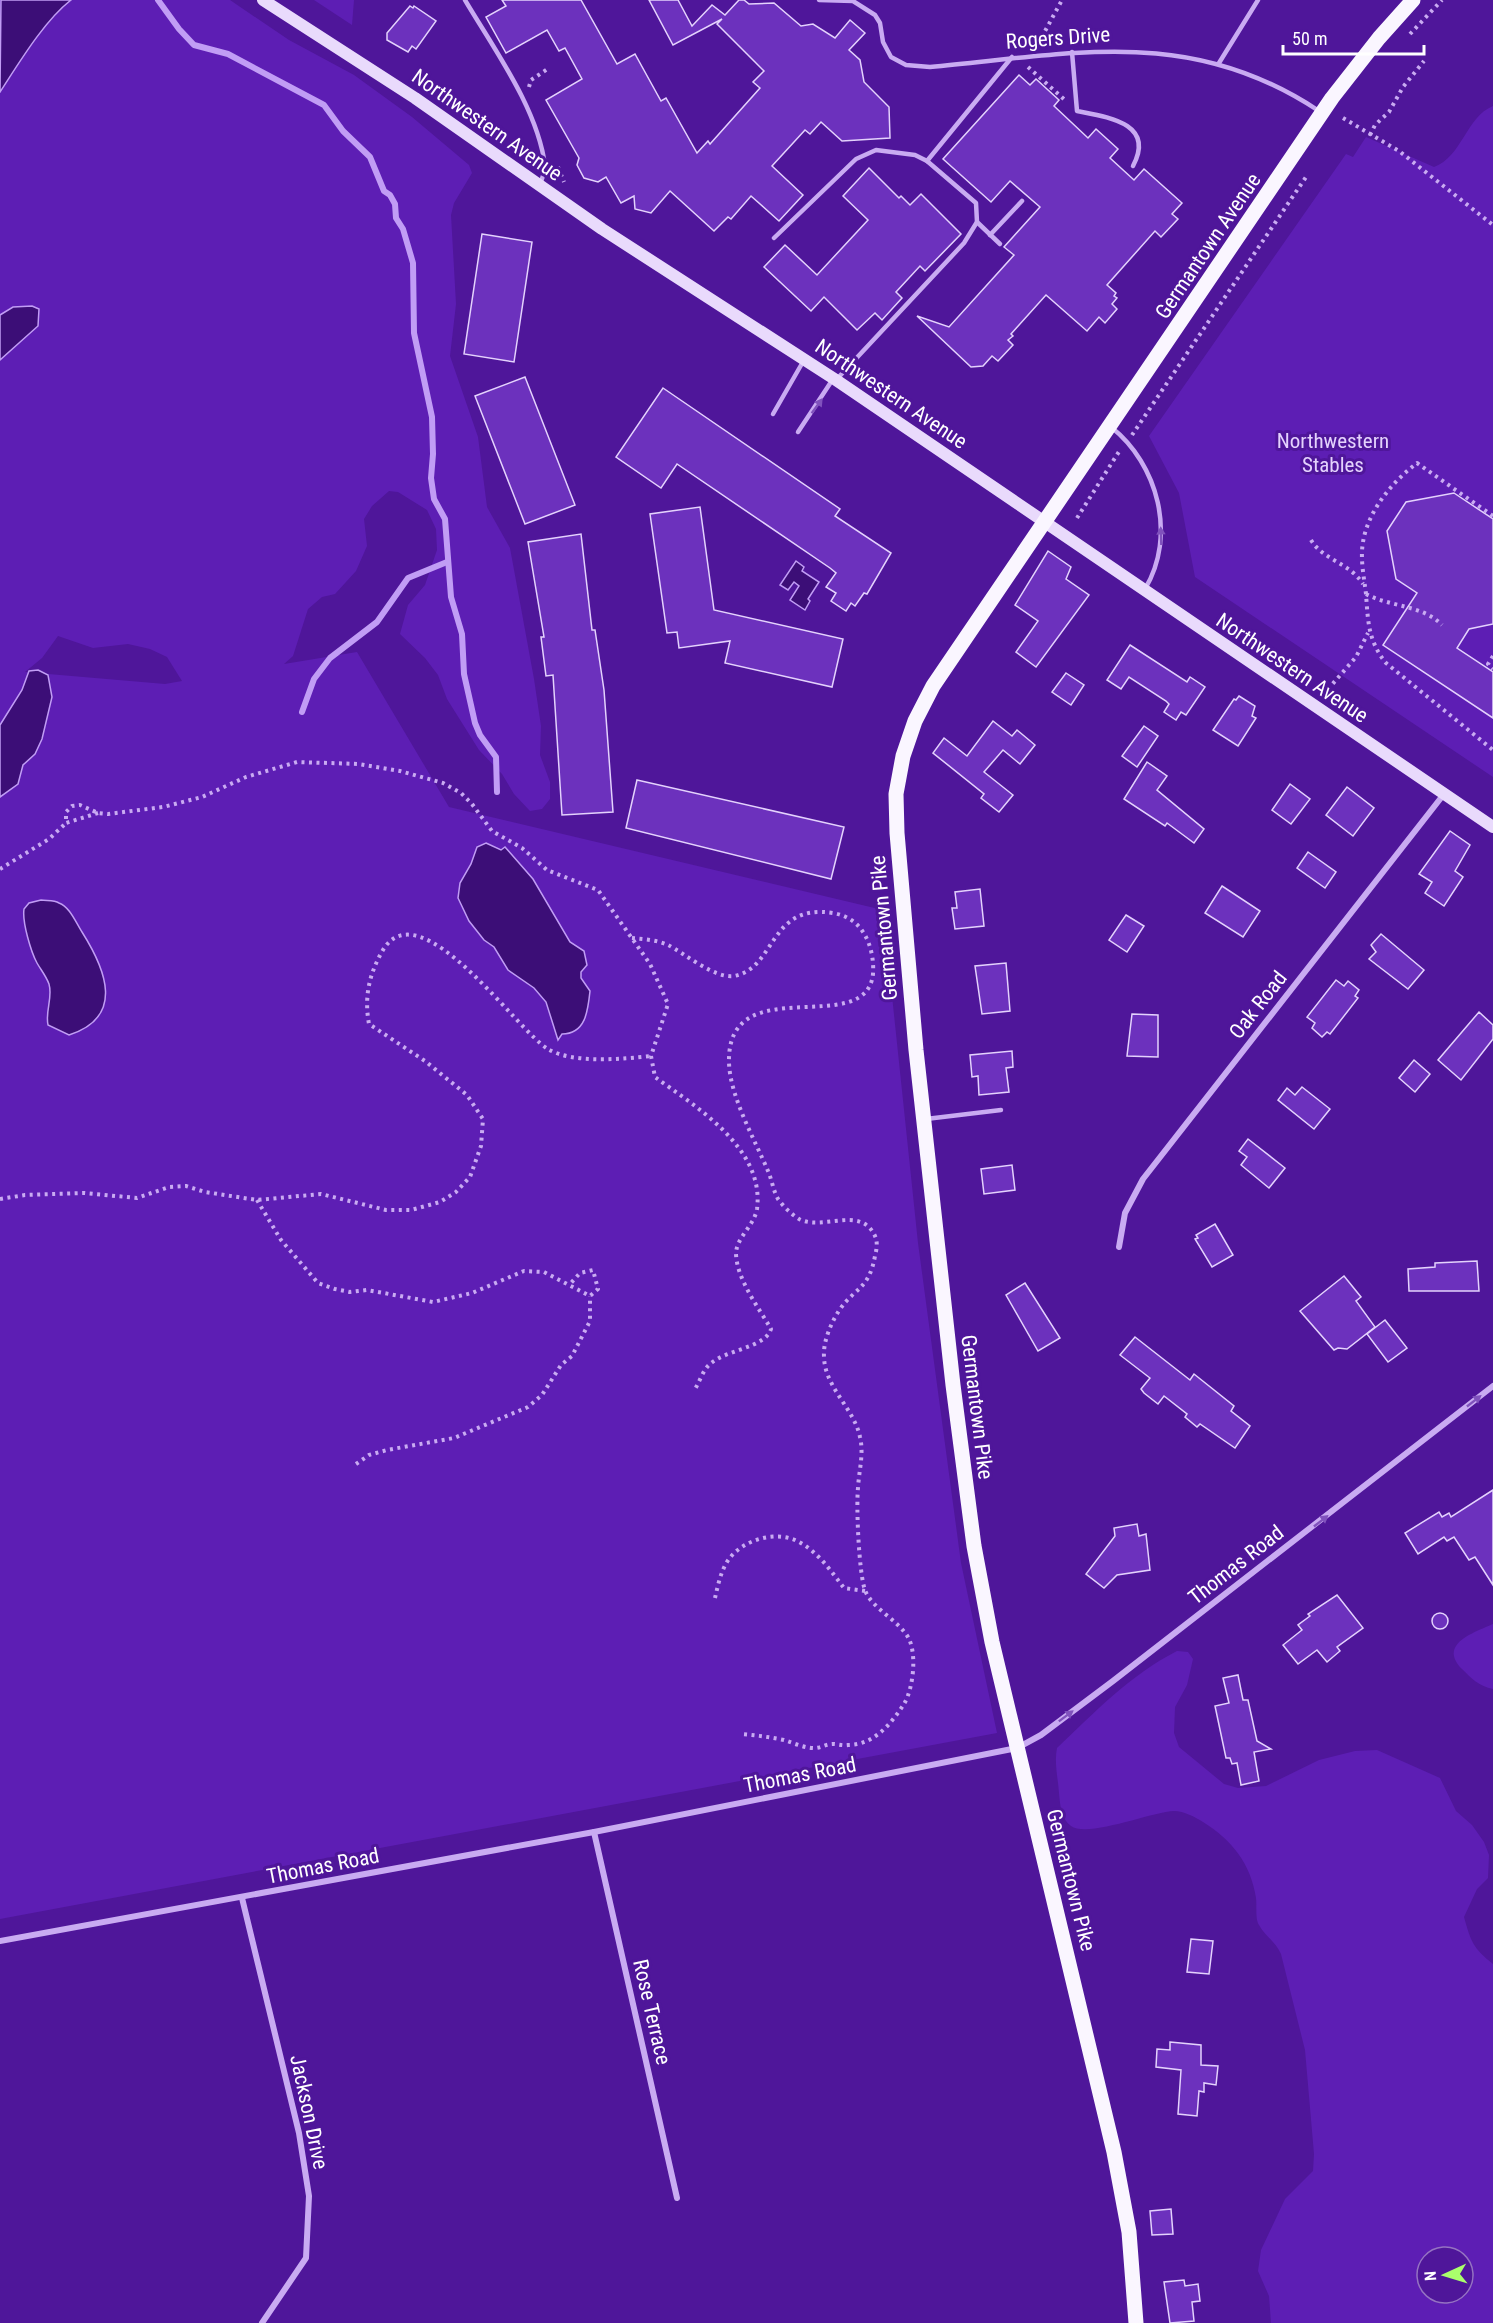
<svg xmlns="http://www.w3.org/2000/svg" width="1493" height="2323" font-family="'Roboto Condensed',sans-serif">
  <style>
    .green { fill: #5d1eb4; fill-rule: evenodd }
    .water { fill: #3c0e77; stroke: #c19df5; stroke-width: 1.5 }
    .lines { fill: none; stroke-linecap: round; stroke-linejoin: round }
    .stream { stroke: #c19df5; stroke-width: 6 }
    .building { fill: #6c31bd; stroke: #e4d2fd; stroke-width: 1.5 }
    .path { stroke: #c9abf2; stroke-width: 4; stroke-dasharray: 3 4.5; stroke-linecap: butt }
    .lane { stroke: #c9abf2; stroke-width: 4.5 }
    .street { stroke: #c9abf2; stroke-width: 6 }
    .secondary { stroke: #e9dafc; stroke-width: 12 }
    .primary { stroke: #faf6ff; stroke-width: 15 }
    .oneway { fill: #8052bd }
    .labels { text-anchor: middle; stroke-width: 6; stroke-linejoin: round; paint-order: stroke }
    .street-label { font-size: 21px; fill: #fff; stroke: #4f169a }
    .park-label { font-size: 21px; fill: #e4d2fd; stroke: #4f169a }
  </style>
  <rect width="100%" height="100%" fill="#4f169a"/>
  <g class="green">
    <path d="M 0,0 L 230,0 L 289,40 L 354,75 L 412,117 L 469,165 L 472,173 L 454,203 L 451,215 L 456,304 L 450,356 L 478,437 L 487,507 L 510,548 L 534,679 L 541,726 L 540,755 L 550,782 L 550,799 L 542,809 L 530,811 L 514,794 L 502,774 L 479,750 L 447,699 L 438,675 L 425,658 L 400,634 L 408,605 L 425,585 L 437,550 L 436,529 L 427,510 L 398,492 L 389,491 L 372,506 L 364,519 L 367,546 L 356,571 L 335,594 L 322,597 L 308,609 L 293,656 L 284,664 L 357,652 L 449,807 L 883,910 L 918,1243 L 961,1563 L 997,1733 L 0,1919 ZM 58,636 L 93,648 L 128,644 L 150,649 L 167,657 L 182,681 L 165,684 L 25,672 L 42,658 Z"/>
    <polygon points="314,0 354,0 352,25"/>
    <path d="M 1493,106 L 1493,777 L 1195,577 L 1179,493 L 1149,436 L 1346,154 L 1353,157 L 1366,137 L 1434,167 C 1462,157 1466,117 1493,106 Z"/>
    <path d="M 1493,1624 L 1493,1689 C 1479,1686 1472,1679 1462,1669 C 1438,1644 1473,1633 1493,1624 Z"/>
    <path d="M 1177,1651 L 1188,1652 L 1193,1659 L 1187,1685 L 1175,1707 L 1174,1733 L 1179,1747 L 1224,1784 L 1238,1788 L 1266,1786 L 1319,1760 L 1355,1751 L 1377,1750 L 1440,1778 L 1456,1811 L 1472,1825 L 1484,1842 L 1489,1855 L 1488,1878 L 1477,1889 L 1464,1917 C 1471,1942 1473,1948 1493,1964 L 1493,2323 L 1271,2323 L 1269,2296 L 1258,2271 L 1261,2250 L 1285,2199 L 1313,2171 L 1314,2154 L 1305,2050 L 1281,1954 C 1276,1942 1265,1936 1259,1925 C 1255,1919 1257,1906 1256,1898 C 1251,1864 1232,1840 1203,1822 C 1195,1817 1184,1811 1174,1811 C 1151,1812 1088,1838 1071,1826 C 1061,1819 1060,1804 1059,1793 C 1058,1778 1054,1763 1057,1748 C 1095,1712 1130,1675 1177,1651 ZM 1427,2257 L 1463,2257 L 1463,2293 L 1427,2293 Z"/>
  </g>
  <g class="water">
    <path d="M 1,0 L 71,0 C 44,21 19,63 0,92 Z"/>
    <polygon points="32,306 39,309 38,326 0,360 0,315 13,307"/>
    <polygon points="796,561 804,567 802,571 819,582 808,599 810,601 805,610 790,600 799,586 794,582 788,590 780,585"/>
    <polygon points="38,670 48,675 52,697 42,739 35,754 23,765 18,784 0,797 0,725 22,690 29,671"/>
    <path d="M 486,843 L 501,850 L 505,847 L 533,879 L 570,942 L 584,951 L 587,965 L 581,972 L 581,978 L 590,991 C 588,1010 586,1034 562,1034 L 558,1040 L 546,1002 L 534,988 L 508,970 L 494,947 L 484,940 L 469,921 L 458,898 L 460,883 L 471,864 L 477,847 Z"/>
    <path d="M 41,900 C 47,901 54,900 59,903 C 70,907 76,923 82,932 C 106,970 125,1017 69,1035 L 48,1025 C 45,1011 53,998 49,984 C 46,976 41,970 37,963 C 31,952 22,922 24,909 L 29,903 Z"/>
  </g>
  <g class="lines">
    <g class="stream">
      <polyline points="158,0 179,29 194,45 228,54 324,105 343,131 370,157 384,191 390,195 395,204 396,218 403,229 413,263 414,333 432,417 433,454 431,478 434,499 445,519 451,597 462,634 464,674 475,723 480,735 496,757 497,792"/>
      <polyline points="302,712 314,679 330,658 377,622 408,578 447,562"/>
    </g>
  </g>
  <g class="building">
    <polygon points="502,0 581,0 617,64 635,54 661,101 666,98 697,153 708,141 710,144 760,88 753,82 764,71 717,24 722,19 673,45 649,0 678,0 692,26 712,5 725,15 739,0 744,0 749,4 774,3 801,26 813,24 835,38 850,20 865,33 849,50 860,60 864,82 889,107 890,138 842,141 821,122 810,134 805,130 772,166 803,195 779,221 751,196 731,219 728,217 714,231 670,191 651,213 635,209 634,196 621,203 606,177 598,182 584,178 577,165 579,158 546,100 582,79 565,48 559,51 547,30 506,53 486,17 506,6"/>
    <polygon points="410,6 413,8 414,6 436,21 416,49 412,46 408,52 387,40 387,33"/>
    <polygon points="1019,75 1030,85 1036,79 1059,100 1054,106 1088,138 1096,129 1118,149 1110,158 1134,180 1144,169 1182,203 1172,214 1178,219 1161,237 1155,231 1107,285 1116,293 1114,296 1117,298 1112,304 1117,309 1105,323 1099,317 1087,331 1046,295 1011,334 1013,336 1008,340 1013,345 998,361 992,356 983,366 971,367 917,316 949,327 1014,255 1004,247 1040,207 1010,181 991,202 943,159"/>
    <polygon points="869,168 899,198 901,196 910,205 921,194 961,234 925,271 920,266 896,292 902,298 882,320 875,313 857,330 824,297 811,311 764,267 785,245 817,275 868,220 843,196"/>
    <polygon points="482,234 532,242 514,362 464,354"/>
    <polygon points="525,377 575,505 525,524 475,396"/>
    <polygon points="663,388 840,509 835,516 891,553 867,594 864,593 855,606 851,603 846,611 831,601 836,593 826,587 836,573 830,568 677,464 661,488 616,457"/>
    <polygon points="1454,493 1493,519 1493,624 1469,629 1457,648 1493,672 1493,718 1383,645 1417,593 1396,579 1387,531 1406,502"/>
    <polygon points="700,507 714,610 843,639 832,687 725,663 730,641 679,648 677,632 667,633 650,514"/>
    <polygon points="581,534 592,630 595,630 604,690 613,812 562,815 553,675 546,676 541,637 544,637 528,542"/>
    <polygon points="1048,551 1071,567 1066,579 1089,595 1036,667 1016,652 1038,621 1015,605"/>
    <polygon points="1130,645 1187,682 1190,677 1205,687 1186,715 1181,712 1176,720 1164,712 1169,704 1166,701 1129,677 1121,689 1107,680"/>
    <polygon points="1066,673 1084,685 1071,705 1052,692"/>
    <polygon points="1239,696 1255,706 1252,716 1256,718 1238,746 1213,730 1234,699 1236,700"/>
    <polygon points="993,721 1012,736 1017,730 1035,745 1020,764 1003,750 984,772 1013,795 999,812 981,798 984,794 933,753 944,738 967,756"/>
    <polygon points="1144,726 1158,736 1137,767 1122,756"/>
    <polygon points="1147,762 1167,776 1157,790 1204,829 1194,843 1167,823 1165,826 1124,799"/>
    <polygon points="637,780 844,827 831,879 626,828"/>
    <polygon points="1290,784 1310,799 1291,824 1272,810"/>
    <polygon points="1347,787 1374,808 1353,836 1326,815"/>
    <polygon points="1450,831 1470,845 1455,871 1463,877 1444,906 1425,893 1432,882 1419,874"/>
    <polygon points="1308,852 1336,872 1325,888 1297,868"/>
    <polygon points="1222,886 1260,911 1243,937 1205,913"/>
    <polygon points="980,889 984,926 955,929 952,908 957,908 955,892"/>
    <polygon points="1126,915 1144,926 1127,952 1109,940"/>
    <polygon points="1381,934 1424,970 1408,989 1369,959 1376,952 1371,945"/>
    <polygon points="1006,963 1010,1011 982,1014 975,966"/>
    <polygon points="1336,980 1344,986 1348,981 1359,990 1355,996 1358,998 1330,1034 1327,1032 1322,1037 1312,1028 1315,1023 1307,1017"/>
    <polygon points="1479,1012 1493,1025 1493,1039 1461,1080 1438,1060"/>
    <polygon points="1132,1014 1158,1015 1158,1057 1127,1056"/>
    <polygon points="1012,1051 1013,1067 1006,1068 1009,1092 979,1095 978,1076 972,1077 970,1055"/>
    <polygon points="1414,1060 1430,1074 1415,1092 1399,1078"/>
    <polygon points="1302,1087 1330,1109 1314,1129 1278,1100 1287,1088 1295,1095"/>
    <polygon points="1248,1139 1285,1168 1269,1188 1241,1165 1247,1157 1239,1151"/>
    <polygon points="1012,1165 1015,1190 984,1194 981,1169"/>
    <polygon points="1215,1224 1233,1255 1212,1267 1195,1239 1198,1238 1196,1235"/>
    <polygon points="1477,1261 1479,1291 1409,1291 1408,1269 1435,1267 1435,1263"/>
    <polygon points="1344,1276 1361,1297 1356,1301 1375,1327 1347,1349 1338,1348 1334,1350 1300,1311"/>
    <polygon points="1025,1283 1060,1338 1038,1351 1006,1295"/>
    <polygon points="1385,1320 1407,1348 1388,1362 1367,1334"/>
    <polygon points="1135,1337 1190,1380 1194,1374 1234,1406 1231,1411 1250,1426 1235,1448 1200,1424 1197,1427 1185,1417 1187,1414 1164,1396 1158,1404 1144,1393 1141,1389 1150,1378 1120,1355"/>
    <polygon points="1493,1490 1493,1585 1475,1557 1469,1560 1454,1537 1447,1541 1444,1537 1418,1554 1405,1533 1439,1512 1442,1517 1449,1513 1451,1517"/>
    <polygon points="1137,1524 1139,1536 1146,1534 1150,1570 1117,1575 1104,1588 1086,1574 1115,1536 1114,1528"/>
    <polygon points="1337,1595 1363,1628 1337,1647 1340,1651 1327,1662 1317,1650 1298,1664 1283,1645 1302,1630 1298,1625 1310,1616 1308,1614"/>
    <circle cx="1440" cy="1621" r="8"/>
    <polygon points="1238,1675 1243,1700 1248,1700 1257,1741 1271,1749 1254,1752 1259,1781 1241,1785 1237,1763 1232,1764 1230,1758 1226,1758 1215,1706 1229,1703 1223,1678"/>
    <polygon points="1191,1939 1213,1941 1209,1974 1187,1972"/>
    <polygon points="1170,2042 1201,2045 1201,2065 1218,2066 1216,2085 1204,2083 1204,2092 1199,2091 1197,2116 1178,2114 1181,2070 1156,2067 1157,2049 1170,2050"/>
    <polygon points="1171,2209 1173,2234 1152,2235 1150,2211"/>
    <polygon points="1184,2280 1185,2286 1198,2284 1200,2301 1192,2302 1194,2321 1170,2323 1164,2282"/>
  </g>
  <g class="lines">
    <g class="path">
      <polyline points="1410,34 1442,0"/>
      <polyline points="1038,44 1062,0"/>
      <polyline points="1028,67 1065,100"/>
      <polyline points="529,87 531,80 549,68"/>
      <polyline points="1343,118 1399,151 1493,225"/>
      <polyline points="1370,135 1375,125 1389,112 1403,87 1424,61"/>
      <polyline points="558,167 564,182"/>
      <polyline points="1132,435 1308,174"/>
      <path d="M 1493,516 L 1417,463 C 1392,482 1368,511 1363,542 C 1360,559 1364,577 1366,594 C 1368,621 1368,641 1386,663 L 1493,750"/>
      <polyline points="1077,518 1120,450"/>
      <path d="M 1311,540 C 1323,560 1350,563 1363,584"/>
      <path d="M 1366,594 C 1390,607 1423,605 1442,625"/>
      <polyline points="1493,656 1488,664 1493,669"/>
      <polyline points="1323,695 1356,657 1368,633"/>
      <path d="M 98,813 L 66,823 L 66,812 L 72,806 L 80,805 L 98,813 L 108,814 L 163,807 L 202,797 L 246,777 L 297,762 L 359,764 L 400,771 L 443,783 L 461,793 L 472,804 L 492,831 L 522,848 L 547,870 L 598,890 L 650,964 L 668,1004 L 651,1056 L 655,1077 C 696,1107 765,1148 757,1209 C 754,1226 736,1238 736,1254 C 737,1280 759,1308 771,1329 C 765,1348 727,1349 710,1364 C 703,1370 700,1381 695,1389"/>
      <polyline points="0,869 49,839 66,823"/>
      <path d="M 632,938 C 644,939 657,940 668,945 C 684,953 715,979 734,976 C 777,968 768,903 833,913 C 845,915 856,921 863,932 C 871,944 874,960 873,974 C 866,1040 728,968 729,1061 C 729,1095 755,1140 768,1171 C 772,1180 773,1190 778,1199 C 783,1206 791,1214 799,1219 C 822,1231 859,1206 874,1234 C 878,1241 877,1248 875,1256 C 869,1289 856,1287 840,1309 C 831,1323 823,1341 824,1357 C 825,1388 854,1408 860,1437 C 864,1454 859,1470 858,1488 C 856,1507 859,1574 865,1590 C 871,1608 900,1621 909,1639 C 917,1656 913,1689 904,1704 C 891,1724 874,1745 848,1745 C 843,1746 838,1744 833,1744 C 825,1744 820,1749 812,1748 C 802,1747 793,1743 784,1740 C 769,1737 755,1735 740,1734"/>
      <path d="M 0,1199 L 25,1195 L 84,1193 L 137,1198 L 169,1187 L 186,1186 L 205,1192 L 257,1200 L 321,1194 L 386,1210 L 411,1210 L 440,1202 L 456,1192 L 470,1177 L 481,1146 L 483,1119 L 467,1095 L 425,1061 L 369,1024 C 364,997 369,974 383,950 C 420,888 518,1032 548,1049 C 573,1064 622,1059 651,1056"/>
      <polyline points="257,1200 281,1240 318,1283 335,1289 350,1292 367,1290 433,1302 472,1293 524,1271 544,1272 590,1296 598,1289 593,1270 580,1273 570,1284"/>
      <polyline points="356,1464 369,1455 387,1450 454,1438 528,1407 542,1395 561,1365 572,1356 590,1321 590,1296"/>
      <path d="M 715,1598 C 718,1585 721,1570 729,1559 C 743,1540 774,1531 795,1540 C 816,1549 831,1571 844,1588 L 865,1591"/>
    </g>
    <g class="lane">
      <path d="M 465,0 C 494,49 538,109 545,166 C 545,172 542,179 540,184"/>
      <path d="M 819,0 L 853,1 L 875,15 L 880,23 L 883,42 L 891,57 L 906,65 L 930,67 C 1073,54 1190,25 1319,111"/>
      <path d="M 1072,52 L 1077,111 C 1107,117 1156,123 1133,166"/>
      <polyline points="1219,63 1258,0"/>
      <polyline points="927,161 1012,57"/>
      <polyline points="977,222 1000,244"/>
      <polyline points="990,235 1022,201"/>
      <polyline points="774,238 856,159 876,150 915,155 927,161 976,203 977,222 964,243 836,380"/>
      <polyline points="773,414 804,360"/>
      <path d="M 1111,427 C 1158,464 1177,536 1145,589"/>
      <polyline points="798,432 833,379"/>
      <polyline points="926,1119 1001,1110"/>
    </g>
    <g class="street">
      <polyline points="1119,1247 1125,1213 1143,1179 1444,794"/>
      <polyline points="594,1832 677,2198"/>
      <polyline points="242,1898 299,2133 309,2196 306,2258 262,2323"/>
      <polyline points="0,1941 594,1832 1017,1748 1041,1735 1113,1681 1493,1386"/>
    </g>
    <polyline class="secondary" points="263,0 415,98 602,229 836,380 1493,827"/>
    <polyline class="primary" points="1136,2323 1129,2232 1114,2152 992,1642 974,1546 953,1385 916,1050 897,833 896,794 903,756 915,721 933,686 1332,98 1379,38 1413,0"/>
  </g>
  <defs><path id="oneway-solid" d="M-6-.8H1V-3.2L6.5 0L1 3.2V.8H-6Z" transform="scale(1.5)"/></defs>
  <g class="oneway">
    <use href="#oneway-solid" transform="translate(817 406) rotate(-54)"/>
    <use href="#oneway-solid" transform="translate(1161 536) rotate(-92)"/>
    <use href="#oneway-solid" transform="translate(1474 1401) rotate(-38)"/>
    <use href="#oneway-solid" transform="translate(1321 1521) rotate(-38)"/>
    <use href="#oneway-solid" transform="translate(1066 1716) rotate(-37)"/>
  </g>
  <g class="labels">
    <g class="street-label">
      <text transform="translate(1058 38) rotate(-4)" y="7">Rogers Drive</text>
      <text transform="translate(487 125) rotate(35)" y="7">Northwestern Avenue</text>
      <text transform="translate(1208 246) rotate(-56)" y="7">Germantown Avenue</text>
      <text transform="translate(891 394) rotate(34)" y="7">Northwestern Avenue</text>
      <text transform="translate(1292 668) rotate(34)" y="7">Northwestern Avenue</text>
      <text transform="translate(884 928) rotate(-95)" y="7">Germantown Pike</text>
      <text transform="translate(1258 1005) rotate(-52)" y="7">Oak Road</text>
      <text transform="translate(977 1407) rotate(83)" y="7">Germantown Pike</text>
      <text transform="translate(1236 1565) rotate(-38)" y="7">Thomas Road</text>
      <text transform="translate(800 1775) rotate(-11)" y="7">Thomas Road</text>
      <text transform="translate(323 1866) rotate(-11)" y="7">Thomas Road</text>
      <text transform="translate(1071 1880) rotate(76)" y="7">Germantown Pike</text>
      <text transform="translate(652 2012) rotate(77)" y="7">Rose Terrace</text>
      <text transform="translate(309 2112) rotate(78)" y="7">Jackson Drive</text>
    </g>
    <g class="park-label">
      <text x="1333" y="448">Northwestern<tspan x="1333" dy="24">Stables</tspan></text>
    </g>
  </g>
  <g transform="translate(1445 2275) rotate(266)"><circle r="28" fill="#4f169a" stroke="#9573c2" stroke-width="1.5"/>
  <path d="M0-4.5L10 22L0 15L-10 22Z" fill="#aaff6c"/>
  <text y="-9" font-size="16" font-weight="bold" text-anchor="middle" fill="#ffffff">N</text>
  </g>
  <path d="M1283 45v9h141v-9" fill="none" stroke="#ffffff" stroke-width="3"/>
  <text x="1292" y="45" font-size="18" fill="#ffffff" stroke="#4f169a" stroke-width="4.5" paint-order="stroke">50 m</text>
</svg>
